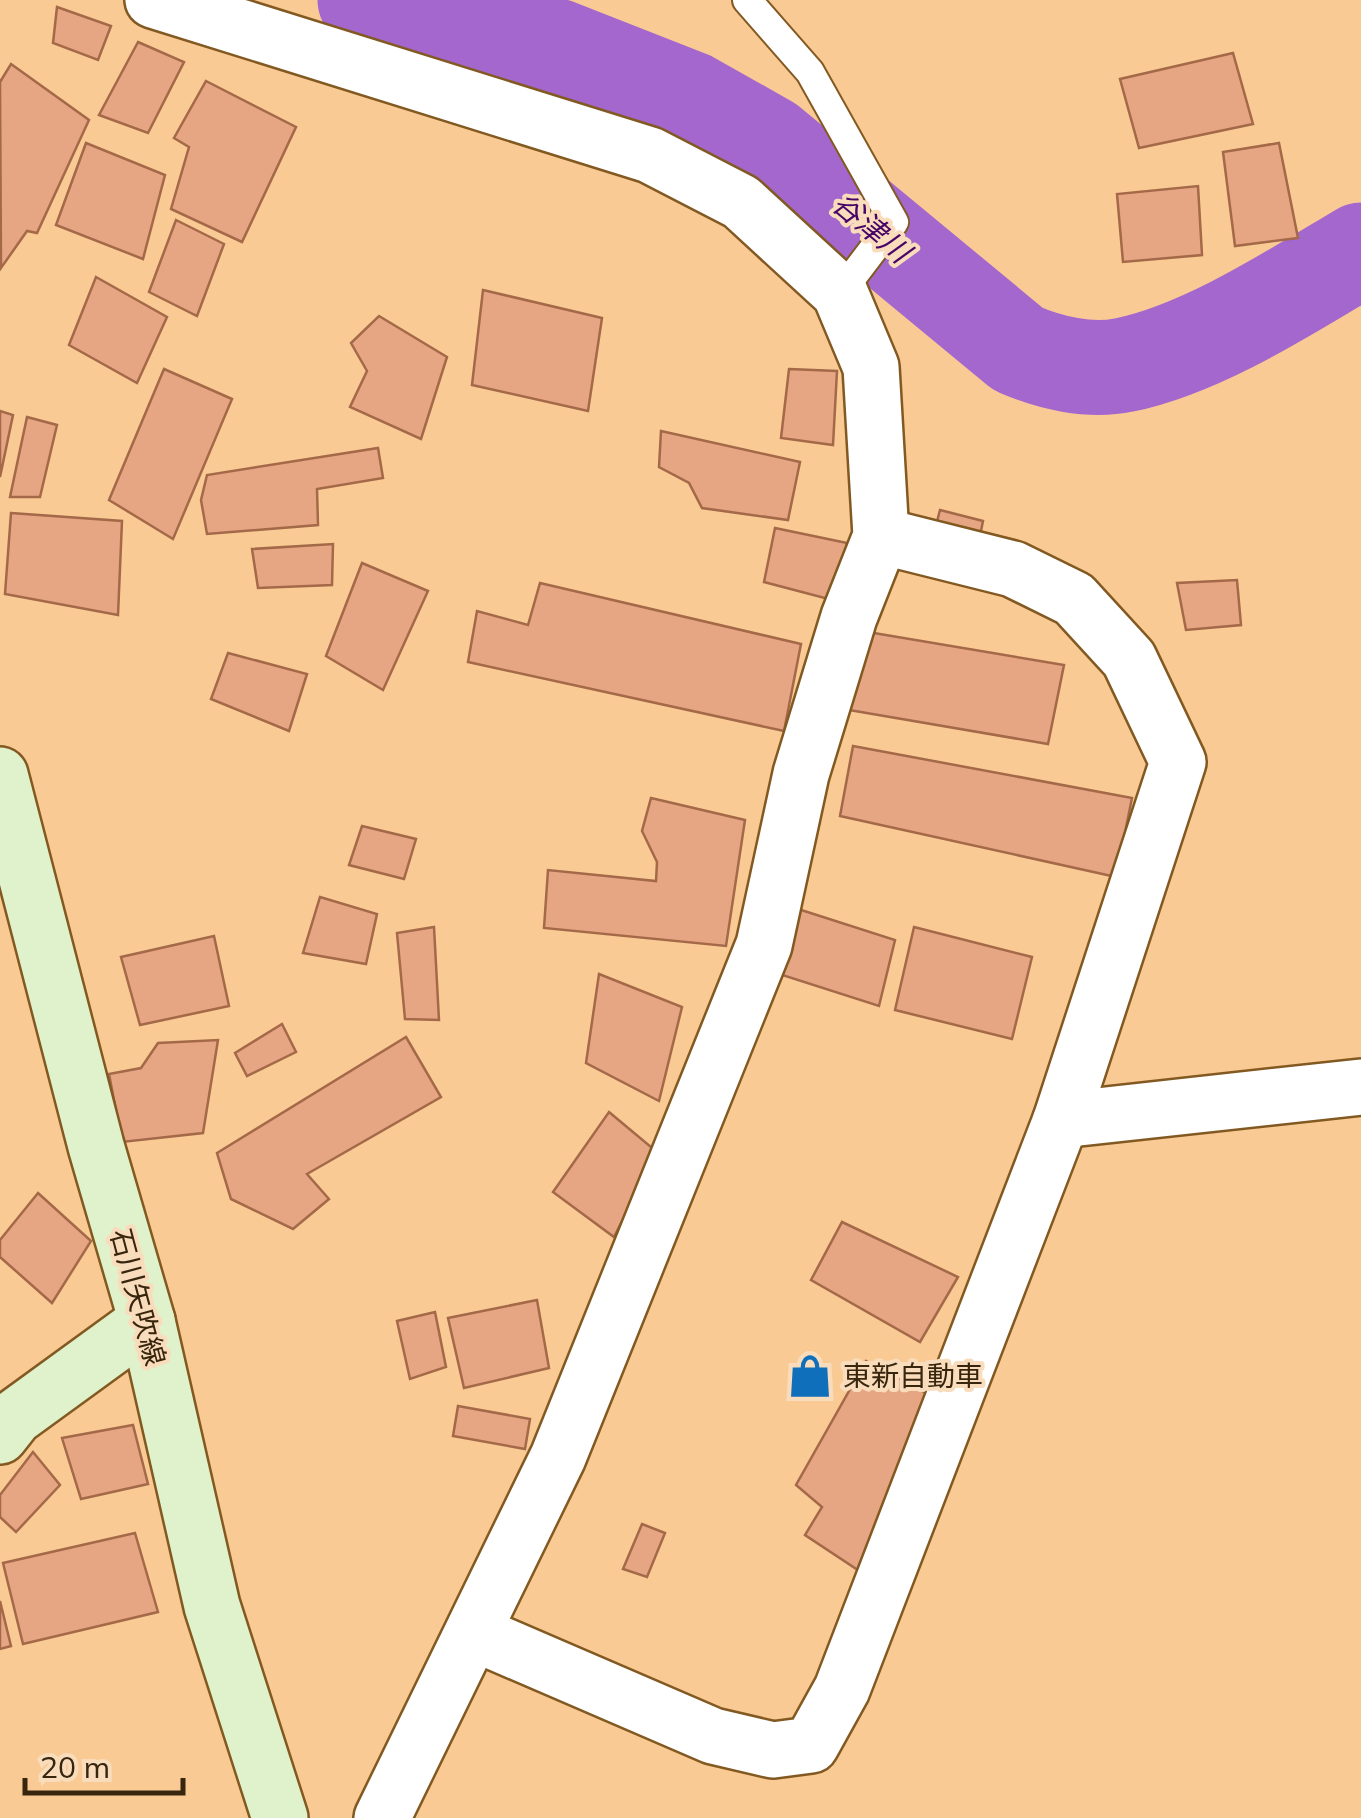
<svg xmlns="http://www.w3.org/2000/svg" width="1361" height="1818" font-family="Mulish,'Noto Sans JP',sans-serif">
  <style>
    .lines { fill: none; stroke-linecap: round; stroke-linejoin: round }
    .river { stroke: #a367cd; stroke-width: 95 }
    .building { fill: #e6a684; stroke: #a46948; stroke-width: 2.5 }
    .lane-casing { stroke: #835922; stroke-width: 32 }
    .street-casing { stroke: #835922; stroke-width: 60 }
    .secondary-casing { stroke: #835922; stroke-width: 60 }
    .lane { stroke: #fff; stroke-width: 28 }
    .street { stroke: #fff; stroke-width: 55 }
    .secondary { stroke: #e0f2cb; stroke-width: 55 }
    .labels { text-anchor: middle; stroke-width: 8; stroke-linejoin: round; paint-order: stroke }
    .street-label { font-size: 28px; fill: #37250e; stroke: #f9dcbb }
    .poi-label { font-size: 28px; fill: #37250e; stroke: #f9dcbb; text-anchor: start }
    .water-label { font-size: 30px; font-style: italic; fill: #480568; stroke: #f9dcbb }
  </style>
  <rect width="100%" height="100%" fill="#faca94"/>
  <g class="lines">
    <path class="river" d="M 365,0 L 556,46 L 691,99 L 769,143 L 1018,349 C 1050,363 1089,372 1124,365 C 1203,349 1292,291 1361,250"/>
  </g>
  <g class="building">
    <polygon points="57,7 111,26 98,60 53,43"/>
    <polygon points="138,42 184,62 148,133 99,115"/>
    <polygon points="1233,53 1253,124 1139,148 1120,79"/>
    <polygon points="11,64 89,120 37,233 27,231 1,268 0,82"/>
    <polygon points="206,81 296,127 242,242 171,209 189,147 174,138"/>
    <polygon points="86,143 165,175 143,259 56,225"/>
    <polygon points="1279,143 1298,238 1235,246 1223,152"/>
    <polygon points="1198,186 1202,255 1123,262 1117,194"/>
    <polygon points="176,220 224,244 197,316 149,292"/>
    <polygon points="96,277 167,317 137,383 69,345"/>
    <polygon points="483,290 602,318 588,411 472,385"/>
    <polygon points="379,316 447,357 421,439 350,407 367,371 351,343"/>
    <polygon points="164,369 232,399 173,539 109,500"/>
    <polygon points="789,369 837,371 833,445 781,438"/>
    <polygon points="0,411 13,415 0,477"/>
    <polygon points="27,417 57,425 40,497 10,497"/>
    <polygon points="661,431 800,462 788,520 702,508 689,483 659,467"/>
    <polygon points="378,448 383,478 317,489 318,525 207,534 201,500 207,475"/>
    <polygon points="940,510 983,521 978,546 933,537"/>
    <polygon points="11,513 122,521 118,615 5,594"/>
    <polygon points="775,528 847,543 836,601 764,582"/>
    <polygon points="333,544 332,585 258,588 252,549"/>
    <polygon points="362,563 428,591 383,690 326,656"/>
    <polygon points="1237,580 1241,625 1186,630 1177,583"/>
    <polygon points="540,583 801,644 784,731 468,662 477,611 528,625"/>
    <polygon points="862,631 1064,665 1048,744 849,710"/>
    <polygon points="228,653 307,674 289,731 211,699"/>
    <polygon points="853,746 1132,798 1116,877 840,816"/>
    <polygon points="651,798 745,820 726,946 544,928 548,870 656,881 657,862 642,831"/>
    <polygon points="362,826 416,839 404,879 349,865"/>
    <polygon points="320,897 377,914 366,964 303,953"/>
    <polygon points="795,908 895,940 879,1006 779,974"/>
    <polygon points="434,927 439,1020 405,1019 397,933"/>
    <polygon points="914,927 1032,957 1012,1039 895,1010"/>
    <polygon points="214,936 229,1006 140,1025 121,957"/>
    <polygon points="599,974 682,1007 659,1101 586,1063"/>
    <polygon points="282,1024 296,1052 247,1076 235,1053"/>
    <polygon points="406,1037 441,1097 307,1174 329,1199 293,1229 231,1199 217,1153"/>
    <polygon points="218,1040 203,1133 122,1142 109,1074 141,1068 158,1043"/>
    <polygon points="609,1112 657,1152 614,1237 553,1192"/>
    <polygon points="38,1193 91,1241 52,1303 0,1257 0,1240"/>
    <polygon points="842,1222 958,1277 920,1342 811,1280"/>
    <polygon points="537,1300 549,1368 464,1388 448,1318"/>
    <polygon points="435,1312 446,1367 410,1379 397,1321"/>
    <polygon points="866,1361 937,1399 870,1578 805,1535 822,1507 796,1485"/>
    <polygon points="458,1406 530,1419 525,1449 453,1436"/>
    <polygon points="133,1425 148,1484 81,1499 62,1438"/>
    <polygon points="33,1452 60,1485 16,1532 0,1517 0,1495"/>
    <polygon points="642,1524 665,1533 647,1577 623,1569"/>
    <polygon points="135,1533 158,1612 23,1644 3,1563"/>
    <polygon points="0,1601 11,1646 0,1649"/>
  </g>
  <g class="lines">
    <g class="lane-casing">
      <polyline id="lane" points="747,0 810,72 894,222 840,293"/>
    </g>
    <g class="street-casing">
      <g id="street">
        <polyline points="153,0 650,155 741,202 840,293 871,367 881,536 849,617 801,774 764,945 558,1457 382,1818"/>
        <polyline points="1061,1120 1361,1087"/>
        <polyline points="474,1633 713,1736 773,1750 811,1745 842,1689 1061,1120 1178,762 1129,659 1074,599 1013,569 881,536"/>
      </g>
    </g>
    <g class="secondary-casing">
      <g id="secondary">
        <polyline points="0,775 96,1146 147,1321 212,1606 280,1818"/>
        <polyline points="0,1436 15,1417 147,1321"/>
      </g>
    </g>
    <use href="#lane" class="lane"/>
    <use href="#street" class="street"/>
    <use href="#secondary" class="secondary"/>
  </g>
  <defs>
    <g id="shop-bare" transform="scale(3.45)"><path d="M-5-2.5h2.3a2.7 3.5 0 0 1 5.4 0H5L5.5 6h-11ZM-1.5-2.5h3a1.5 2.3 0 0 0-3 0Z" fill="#0f6fbb" stroke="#f9dcbb" stroke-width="2.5" paint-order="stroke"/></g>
  </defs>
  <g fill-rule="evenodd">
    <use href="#shop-bare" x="810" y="1376"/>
  </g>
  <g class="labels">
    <g class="street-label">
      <text transform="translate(138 1297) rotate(75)" y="10">石川矢吹線</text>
    </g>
    <g class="poi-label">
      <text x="843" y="1386">東新自動車</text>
    </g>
    <g class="water-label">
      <text transform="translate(871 228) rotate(40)" y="10">谷津川</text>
    </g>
  </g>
  <path d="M25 1778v15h158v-15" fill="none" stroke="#37250e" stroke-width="5"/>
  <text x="40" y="1778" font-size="30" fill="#37250e" stroke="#f9dcbb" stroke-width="8" paint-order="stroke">20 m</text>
</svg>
